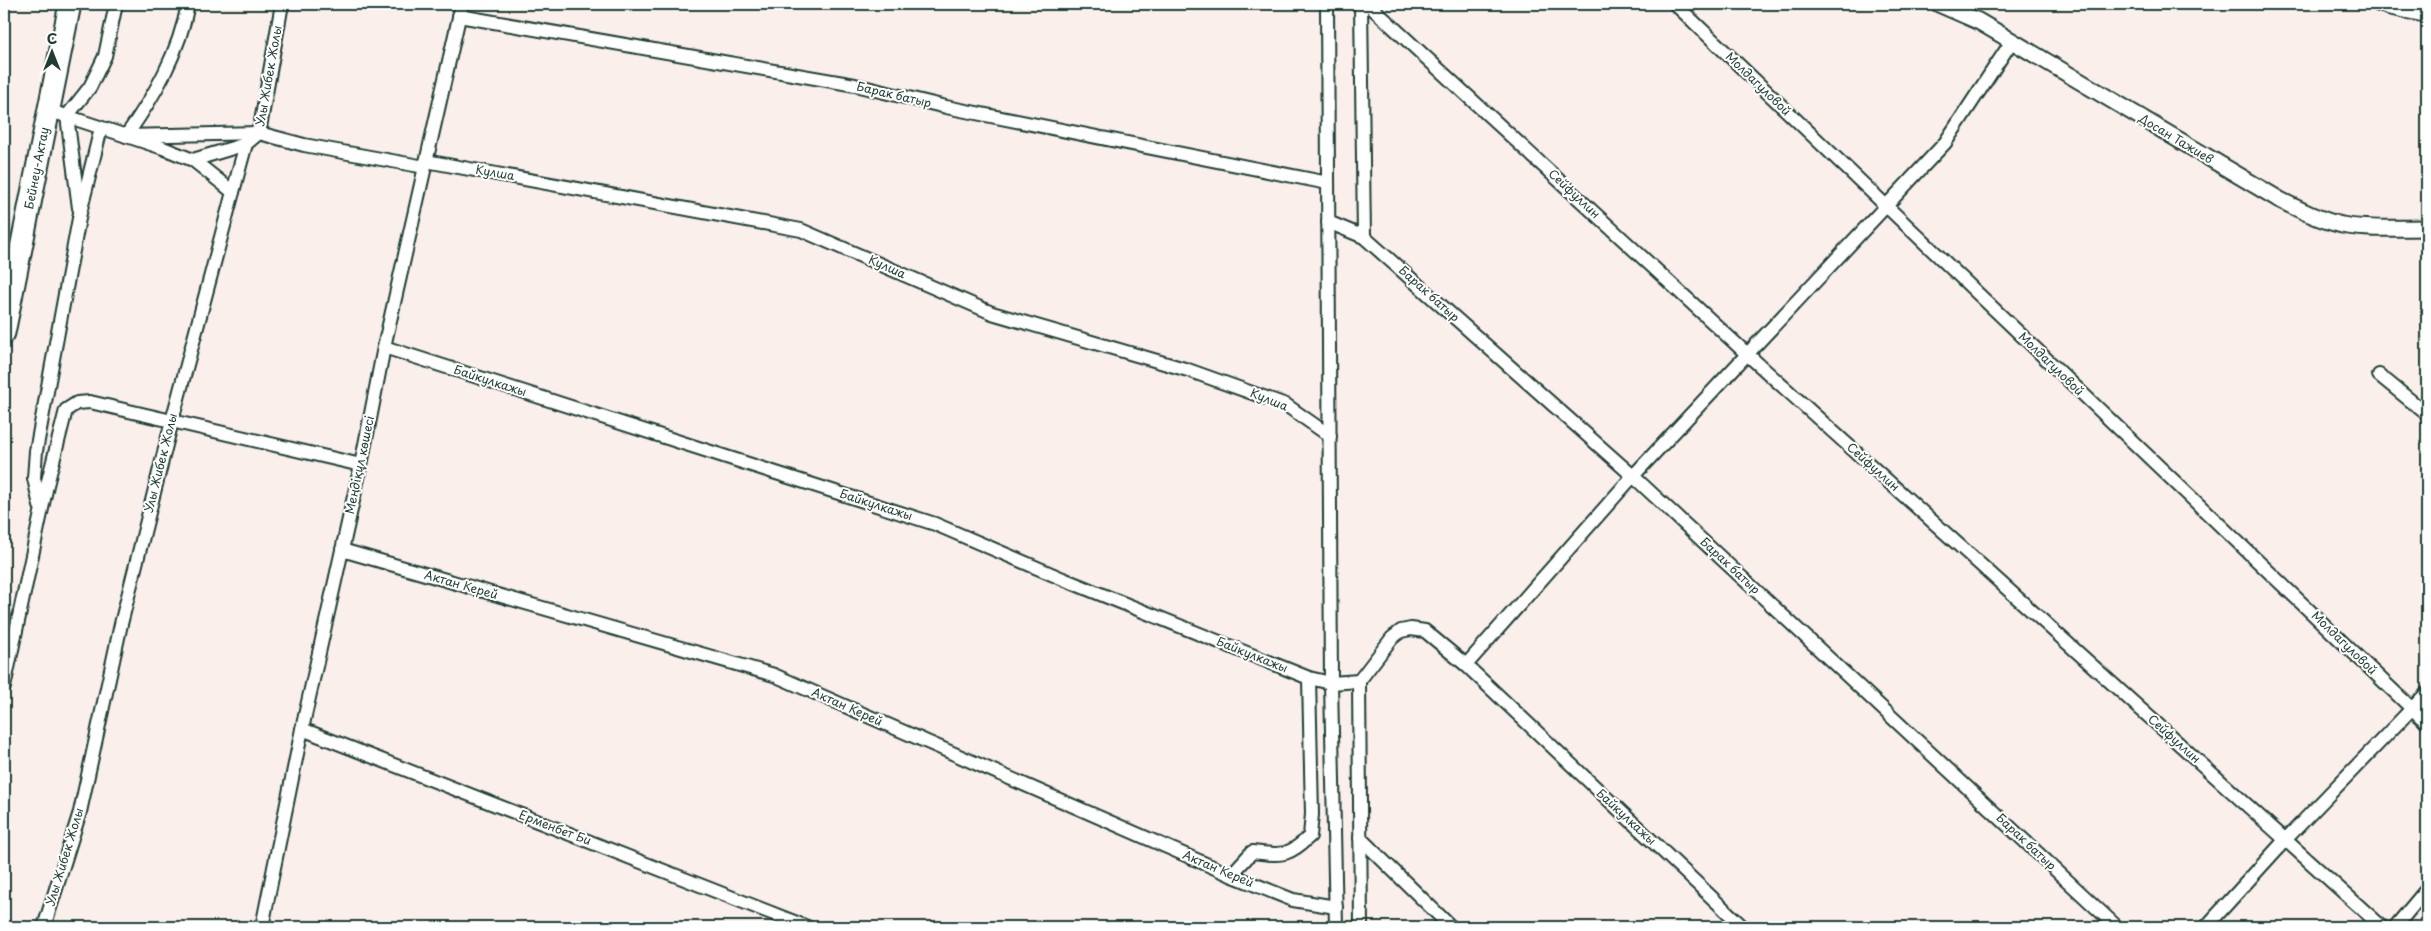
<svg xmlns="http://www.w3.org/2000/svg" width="2431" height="931" font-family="'Playpen Sans',sans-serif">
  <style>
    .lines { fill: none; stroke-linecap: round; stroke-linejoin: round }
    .minor-casing { stroke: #1f3d34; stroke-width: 16 }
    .tertiary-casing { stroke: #1f3d34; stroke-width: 19 }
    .trunk-casing { stroke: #1f3d34; stroke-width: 25 }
    .minor { stroke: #fff; stroke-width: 12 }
    .tertiary { stroke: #fff; stroke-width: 15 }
    .trunk { stroke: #fff; stroke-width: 21 }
    .labels { text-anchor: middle; stroke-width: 4; stroke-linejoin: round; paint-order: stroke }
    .street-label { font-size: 12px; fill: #1f3d34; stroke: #fff }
  </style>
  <rect width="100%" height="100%" fill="#faefeb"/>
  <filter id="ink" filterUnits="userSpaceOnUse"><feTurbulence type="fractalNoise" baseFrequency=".02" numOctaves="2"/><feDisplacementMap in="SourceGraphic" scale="10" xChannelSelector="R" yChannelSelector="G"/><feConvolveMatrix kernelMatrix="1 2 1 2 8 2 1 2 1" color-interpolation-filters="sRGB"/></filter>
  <g filter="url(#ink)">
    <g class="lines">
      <g class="minor-casing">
        <g id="minor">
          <path d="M 188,4 C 179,53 155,95 126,136 L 259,133 L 304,145 L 425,167"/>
          <polyline points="1327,4 1331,683 1336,927"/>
          <polyline points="1361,4 1364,237"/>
          <polyline points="1368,4 1747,354 2382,927"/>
          <polyline points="1675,4 2427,723"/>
          <polyline points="2376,4 2388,8 2427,16"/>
          <polyline points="459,16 855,85 946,107 1328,183"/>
          <polyline points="60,114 163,148 193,160 246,144"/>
          <polyline points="193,160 233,192"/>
          <polyline points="426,161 801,230 992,313 1188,370 1286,405 1330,436"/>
          <polyline points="79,208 67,116 90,87 105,56 116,4"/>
          <polyline points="1328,222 1364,237 1633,476 2117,927"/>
          <polyline points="384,347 935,524 1063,579 1309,678 1331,683 1359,681"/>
          <polyline points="2379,375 2427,414"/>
          <polyline points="40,506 34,478 36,451 80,213 101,128"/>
          <polyline points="342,550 774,675 1231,875 1293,900 1336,907"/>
          <polyline points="1466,665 1633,476 1945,143 2012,41"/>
          <polyline points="4,687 47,485 66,410 77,403 90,402 361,465"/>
          <polyline points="302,729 807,927"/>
          <polyline points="1360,838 1451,927"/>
          <path d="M 1231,875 L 1252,852 C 1281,855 1287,858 1310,836 L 1312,814 L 1309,678"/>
          <polyline points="44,927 80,812 121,624 172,421 241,162 246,144 259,133 282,4"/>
          <polyline points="262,927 302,729 361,465 384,347 462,4"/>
          <polyline points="1361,927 1359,681 1392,638 1401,631 1411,629 1425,631 1466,665 1743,927"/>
          <polyline points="2206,927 2286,839 2427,693"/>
          <polyline points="2395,927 2427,889"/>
        </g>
      </g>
      <g class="tertiary-casing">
        <path id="tertiary" d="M 1939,4 L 1978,21 L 2012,41 L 2280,200 C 2300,210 2320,220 2342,225 C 2370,230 2399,228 2427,228"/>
      </g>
      <g class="trunk-casing">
        <polyline id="trunk" points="4,333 70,4"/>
      </g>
      <use href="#minor" class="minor"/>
      <use href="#tertiary" class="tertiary"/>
      <use href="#trunk" class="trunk"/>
    </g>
  </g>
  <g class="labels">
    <g class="street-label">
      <text transform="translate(269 76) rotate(-80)" y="4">Улы Жибек Жолы</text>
      <text transform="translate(1758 84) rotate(44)" y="4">Молдагуловой</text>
      <text transform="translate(894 95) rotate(13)" y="4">Барак батыр</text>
      <text transform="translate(2176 139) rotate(31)" y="4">Досан Тажиев</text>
      <text transform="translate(37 168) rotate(-79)" y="4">Бейнеу-Актау</text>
      <text transform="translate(495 173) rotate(10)" y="4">Кулша</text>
      <text transform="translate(1574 194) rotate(43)" y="4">Сейфуллин</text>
      <text transform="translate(887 267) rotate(24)" y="4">Кулша</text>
      <text transform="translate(1429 294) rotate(42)" y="4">Барак батыр</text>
      <text transform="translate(2051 364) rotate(44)" y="4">Молдагуловой</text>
      <text transform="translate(490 381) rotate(18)" y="4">Байкулкажы</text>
      <text transform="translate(1269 400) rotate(22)" y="4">Кулша</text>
      <text transform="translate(161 463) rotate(-76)" y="4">Улы Жибек Жолы</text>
      <text transform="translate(360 465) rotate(-78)" y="4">Меңдіқұл көшесі</text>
      <text transform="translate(1873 467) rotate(42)" y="4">Сейфуллин</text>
      <text transform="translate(876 505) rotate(18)" y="4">Байкулкажы</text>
      <text transform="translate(1730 566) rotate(43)" y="4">Барак батыр</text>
      <text transform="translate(461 585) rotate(16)" y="4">Актан Керей</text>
      <text transform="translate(2344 643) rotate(44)" y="4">Молдагуловой</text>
      <text transform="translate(1252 655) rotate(22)" y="4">Байкулкажы</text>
      <text transform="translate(847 707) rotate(24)" y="4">Актан Керей</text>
      <text transform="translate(2174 739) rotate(42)" y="4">Сейфуллин</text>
      <text transform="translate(1626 817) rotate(43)" y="4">Байкулкажы</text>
      <text transform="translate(555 828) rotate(21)" y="4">Ерменбет Би</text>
      <text transform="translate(2026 842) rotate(43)" y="4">Барак батыр</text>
      <text transform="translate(65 857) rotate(-73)" y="4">Улы Жибек Жолы</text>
      <text transform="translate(1218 869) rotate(23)" y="4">Актан Керей</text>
    </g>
  </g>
  <rect width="2431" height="931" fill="none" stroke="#fff" stroke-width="20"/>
  <rect x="10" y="10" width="2411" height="911" fill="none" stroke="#1f3d34" stroke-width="2" filter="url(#ink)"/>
  <g transform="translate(52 52)" stroke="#ffffff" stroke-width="4" paint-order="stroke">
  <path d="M0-4L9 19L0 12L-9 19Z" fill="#1f3d34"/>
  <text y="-8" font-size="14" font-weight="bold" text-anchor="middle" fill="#1f3d34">С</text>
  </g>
</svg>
